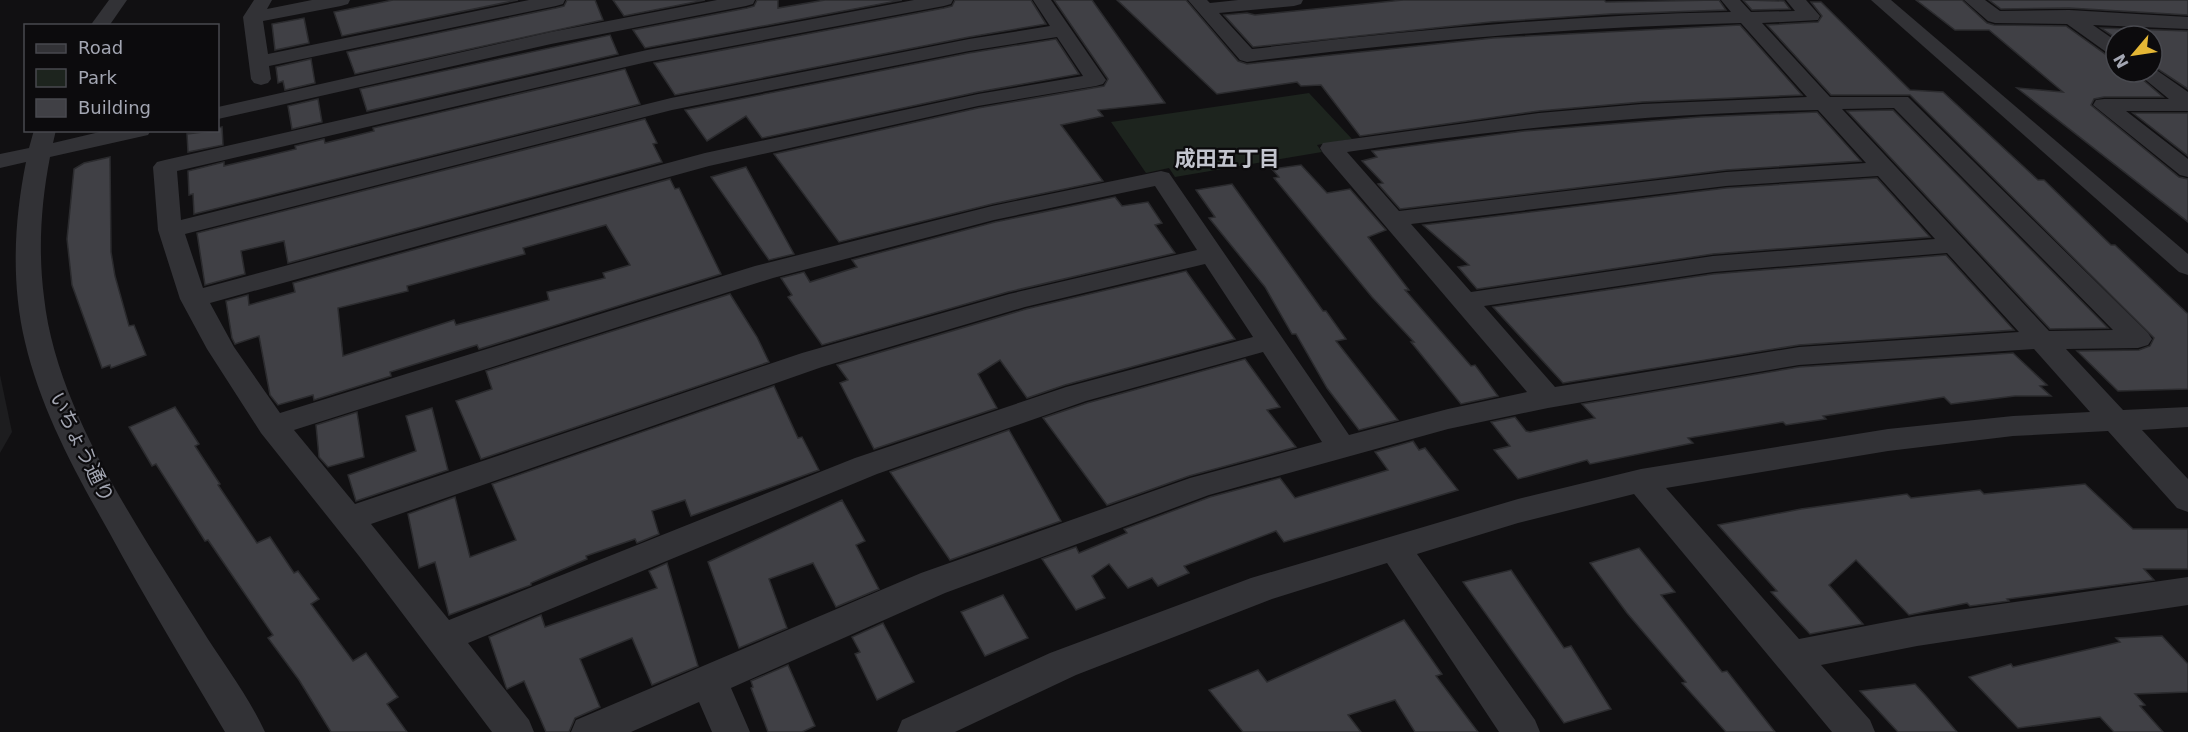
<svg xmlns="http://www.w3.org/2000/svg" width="2188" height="732" font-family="'DejaVu Sans','Noto Sans JP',sans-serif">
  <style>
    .built { fill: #1d1d1f }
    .green { fill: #1d241e }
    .building { fill: #404045; stroke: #2b2b2e; stroke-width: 1.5; fill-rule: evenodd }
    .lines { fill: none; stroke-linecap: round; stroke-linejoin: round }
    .minor { fill: #323236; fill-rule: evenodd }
    .labels { text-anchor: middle; stroke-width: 4.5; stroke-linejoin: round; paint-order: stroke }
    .street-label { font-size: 20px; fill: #a3a6b2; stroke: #0c0b0d }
    .neighbourhood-label { font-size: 21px; font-weight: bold; fill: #c3c5ce; stroke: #0c0b0d }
  </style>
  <rect width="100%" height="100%" fill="#111012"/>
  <polygon class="built" points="0,375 12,432 0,453"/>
  <polygon class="green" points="1309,93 1352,139 1317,145 1322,152 1175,177 1169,168 1146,173 1111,122"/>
  <g class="building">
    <polygon points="393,0 518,0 342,36 334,12"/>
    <polygon points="567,0 595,0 603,20 355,74 347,52 556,8 564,6"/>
    <polygon points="613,0 705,0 624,16"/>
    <polygon points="757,0 778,0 778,8 825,0 902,0 645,48 633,30 747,8 754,6"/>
    <polygon points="955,0 1031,0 1046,24 969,37 675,95 654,63 944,8 952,6"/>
    <polygon points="1054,0 1092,0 1165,103 1098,110 1103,116 1061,125 1103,181 992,204 839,242 774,154 978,108 1104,86 1108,79"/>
    <polygon points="1117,0 1186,0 1238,61 1247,64 1493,38 1740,25 1802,95 1642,102 1539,111 1360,136 1321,85 1301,86 1297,82 1217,94"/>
    <polygon points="1403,0 1604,0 1606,2 1719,0 1726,10 1610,14 1491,22 1253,47 1224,15 1247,13 1255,15"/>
    <polygon points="1743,0 1784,1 1790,9 1752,10"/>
    <polygon points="1916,0 1962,0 1987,23 1994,25 2066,26 2108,56 2116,58 2116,72 2134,72 2163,97 2104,97 2094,99 2091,105 2179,177 2188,179 2188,222 2017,88 2063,92 1989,30 1955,30"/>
    <polygon points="1989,0 2188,0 2188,15 2069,8 2001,9"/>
    <polygon points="1811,2 1821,2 1910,90 1943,92 2038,180 2044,180 2111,245 2115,245 2188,314 2188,389 2118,391 2077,351 2139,350 2150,346 2154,338 1910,95 1831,95 1767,25 1818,22 1822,16"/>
    <polygon points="304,18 309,43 275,50 272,24"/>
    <polygon points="2101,28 2188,31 2188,89 2152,65 2152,36 2116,36 2116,38"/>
    <polygon points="610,35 618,54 367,111 360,89"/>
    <polygon points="1056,39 1079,74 978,92 762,138 746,116 707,141 685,110 969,53"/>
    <polygon points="311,59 315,83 285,90 283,81 278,83 276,67"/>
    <polygon points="625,69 640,104 194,214 193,194 189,195 188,171 224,162 224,166 296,149 295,146 324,139 325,143 374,131 373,128"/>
    <polygon points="318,99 322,122 292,129 288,106"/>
    <polygon points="1893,110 2108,328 2050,329 1847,111"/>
    <polygon points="1817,112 1861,161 1726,170 1400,209 1378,184 1383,183 1362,161 1377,157 1372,151 1524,131 1700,117"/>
    <polygon points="2133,113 2188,113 2188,156"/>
    <polygon points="645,119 657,143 653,144 662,162 288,263 284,241 241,251 245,274 205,285 197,233"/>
    <polygon points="222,127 223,145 188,152 187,134 218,130 218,128"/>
    <polygon points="110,157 111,252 115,276 129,326 134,325 146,355 111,368 110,365 102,368 72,285 67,239 74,169 84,163"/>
    <polygon points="1301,165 1327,193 1350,189 1386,230 1368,237 1409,290 1405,290 1471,366 1475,365 1498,396 1461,404 1411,342 1414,342 1372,297 1274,178 1279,177 1272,169"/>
    <polygon points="746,167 794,254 769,260 711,177"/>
    <polygon points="1877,178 1930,237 1713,254 1477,289 1458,267 1469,265 1423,225 1726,188"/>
    <path d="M 670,179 L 675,189 L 679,188 L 721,274 L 479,349 L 477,345 L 390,372 L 391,376 L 314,400 L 313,395 L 278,405 L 270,395 L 259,336 L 235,344 L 232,338 L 226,301 L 248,295 L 249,305 L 295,292 L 293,283 ZM 606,225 L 630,265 L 603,273 L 605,278 L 547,292 L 549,300 L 456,325 L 454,320 L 343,356 L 338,308 L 408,291 L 407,286 L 525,254 L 523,248 Z"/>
    <polygon points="1232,184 1323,311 1326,311 1346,339 1336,341 1398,420 1359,430 1327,388 1296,334 1292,334 1265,287 1209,218 1215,217 1196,190"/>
    <polygon points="1115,197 1122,206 1148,202 1162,223 1155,225 1175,253 1008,292 822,345 788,297 792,295 781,278 804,272 810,282 857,267 852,260 995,222"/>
    <polygon points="1946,255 2014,330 1799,345 1563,383 1493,307 1713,274"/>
    <polygon points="1186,271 1235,339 1065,385 1027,398 1000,360 978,374 997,408 874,449 840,383 848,380 837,365 1026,309"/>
    <polygon points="730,294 757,337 769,362 481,459 456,401 492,389 486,371"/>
    <polygon points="2013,353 2047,385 2040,386 2051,396 2015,396 1951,404 1944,397 1823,416 1826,419 1786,425 1783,422 1688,438 1693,443 1590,464 1587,460 1518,479 1494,450 1510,446 1491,422 1515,417 1526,431 1530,432 1595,418 1582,404 1799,367"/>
    <polygon points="1245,359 1280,407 1267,410 1296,447 1189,476 1107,505 1043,418 1087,403"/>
    <polygon points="774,386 798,438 802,437 819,470 691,516 685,500 652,511 659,534 637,543 635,539 586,556 587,559 531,583 531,585 449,615 435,562 419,568 408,514 455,497 470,557 516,540 492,484"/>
    <polygon points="175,407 199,444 195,446 220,484 218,485 257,543 270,537 294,573 298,571 319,599 311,604 353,661 366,653 398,697 387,704 407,732 331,732 299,680 268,638 273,635 208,540 205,541 156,464 152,466 129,427"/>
    <polygon points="432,408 448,470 356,501 348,475 416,451 406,416"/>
    <polygon points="357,412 364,457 328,467 319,457 316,425"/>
    <polygon points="1009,430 1061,521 950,560 890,472"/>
    <polygon points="1413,441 1419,450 1425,448 1458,490 1284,542 1276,531 1184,566 1189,573 1158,586 1152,578 1128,588 1109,564 1092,576 1105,598 1076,610 1042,559 1076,547 1079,553 1127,533 1124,529 1210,497 1280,478 1295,498 1388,470 1375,452"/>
    <polygon points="2085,484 2133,529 2188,529 2188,569 2144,569 2154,580 2007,599 2009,601 1970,606 1967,603 1909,615 1856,560 1829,585 1863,624 1810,634 1771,592 1777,591 1718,525 1801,509 1907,494 1911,498 1980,490 1984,494"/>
    <polygon points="842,500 865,541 856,545 879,589 836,607 813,563 769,579 787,628 739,648 708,562"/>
    <polygon points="1639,548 1675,592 1661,595 1722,672 1727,671 1775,732 1726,732 1682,683 1686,682 1627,613 1590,563"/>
    <polygon points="667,563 698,666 652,685 632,638 580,659 600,707 575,718 569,732 546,732 524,681 507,689 506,687 489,637 541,615 545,627 657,588 649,571"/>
    <polygon points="1511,570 1564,648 1571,646 1611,709 1564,723 1463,582"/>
    <polygon points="1003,595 1028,638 985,656 961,612"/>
    <polygon points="1404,620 1442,674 1436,676 1478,732 1415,732 1395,700 1348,715 1361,732 1243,732 1209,690 1258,670 1267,682"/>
    <polygon points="883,623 914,682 877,700 855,654 860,652 852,637"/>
    <polygon points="2162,636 2188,664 2188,692 2135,694 2145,705 2140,706 2163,732 2114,732 2100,717 2018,728 1969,677 2011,664 2013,667 2120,642 2116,638"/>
    <polygon points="788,665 815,726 802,732 768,732 751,688 753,687 751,681"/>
    <polygon points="1915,684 1926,696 1957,732 1898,732 1860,691"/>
  </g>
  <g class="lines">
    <g class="minor">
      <polygon points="109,0 127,0 109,26 90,26"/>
      <polygon points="254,0 272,0 267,9 312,0 350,0 348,4 341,6 263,21 268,54 529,0 565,0 563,4 556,6 269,66 271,79 268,83 261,85 254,83 251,79 243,17"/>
      <polygon points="717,0 755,0 753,4 746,6 551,44 218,119 218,107 551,32"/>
      <path d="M 914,0 L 953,0 L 951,4 L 944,6 L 647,62 L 177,171 L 181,220 L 671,98 L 969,39 L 1050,26 L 1033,0 L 1051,0 L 1106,80 L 1103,84 L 1096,86 L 978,106 L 709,166 L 210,303 L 234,347 L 280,413 L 755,266 L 992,206 L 1161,171 L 1169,173 L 1349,435 L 1448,409 L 1527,392 L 1323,153 L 1320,148 L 1323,143 L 1539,113 L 1642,104 L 1807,97 L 1741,23 C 1575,27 1411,41 1247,62 L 1240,60 L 1188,0 L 1207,0 L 1210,3 L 1238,0 L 1303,0 L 1301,4 L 1294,6 L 1219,13 L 1252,49 C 1411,30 1570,15 1731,12 L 1721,0 L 1740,0 L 1751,12 L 1795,11 L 1786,0 L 1806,0 L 1820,16 L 1818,20 L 1762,23 L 1830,97 L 1908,97 L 2148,333 L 2152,339 L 2148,345 L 2138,348 L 2066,349 L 2123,410 L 2188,407 L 2188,427 L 2142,430 L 2188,479 L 2188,512 L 2177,508 L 2108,431 L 2013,436 L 1888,451 L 1666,488 L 1799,639 L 1917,616 L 2188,577 L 2188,605 L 1917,646 L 1821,665 L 1870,720 L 1875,732 L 1832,732 L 1634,494 L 1518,523 L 1417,554 L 1535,720 L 1540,732 L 1499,732 L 1387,563 L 1272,599 L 1076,675 L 955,732 L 897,732 L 902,720 L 1050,653 L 1251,578 L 1518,499 L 1641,469 L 1888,429 L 2013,416 L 2090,412 L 2034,349 L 1799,365 L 1548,408 L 1448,429 L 1209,495 L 945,593 L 731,688 L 750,732 L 712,732 L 699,702 L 631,732 L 571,732 L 576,720 L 921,573 L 1190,478 L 1322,442 L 1263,352 L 1086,401 L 877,474 L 468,643 L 529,720 L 534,732 L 492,732 L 359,556 L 261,433 L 207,349 L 180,299 L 158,230 L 153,167 L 157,162 L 165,160 L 647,50 ZM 1057,37 L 1083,76 L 978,94 L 705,153 L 203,288 L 185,234 L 672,110 L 969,51 ZM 1894,108 L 2113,330 L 2049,331 L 1842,109 ZM 1818,110 L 1866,163 L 1726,172 L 1399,211 L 1347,152 C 1504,128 1660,113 1818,110 ZM 1878,176 L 1935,239 L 1713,256 L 1471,292 L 1411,224 L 1726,186 ZM 1155,186 L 1197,250 L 1009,294 L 802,353 L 355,504 L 294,430 L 773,278 L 994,220 ZM 1947,253 L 2019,332 L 1799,347 L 1555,387 L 1484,306 L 1713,272 ZM 1205,264 L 1253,337 L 1066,387 L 855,458 L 449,620 L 371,524 L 822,367 L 1025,307 Z"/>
      <polygon points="1871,0 1891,0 2188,254 2188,275 2179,272"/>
      <polygon points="1964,0 1985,0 2000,11 2069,10 2188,17 2188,29 2093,25 2116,41 2116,56 2109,54 2067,24 1995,23 1988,21"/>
      <polygon points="2152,67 2188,92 2188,111 2126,111 2188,159 2188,177 2180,175 2093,105 2096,100 2104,99 2169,99 2136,72 2152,72"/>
      <path d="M 34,130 L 56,130 L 53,143 L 108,130 L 151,130 L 148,135 L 50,157 C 41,203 38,251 44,297 C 56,411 141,532 201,628 C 222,662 248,695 265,732 L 225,732 C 186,666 146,600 109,532 C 75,472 41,410 25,342 C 11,283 14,221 26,162 L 0,168 L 0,154 L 29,148 Z"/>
    </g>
  </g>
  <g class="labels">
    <g class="street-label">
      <text transform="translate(82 447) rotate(64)" y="7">いちょう通り</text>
    </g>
    <g class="neighbourhood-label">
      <text x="1227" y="166">成田五丁目</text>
    </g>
  </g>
  <rect x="24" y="24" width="195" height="108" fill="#0c0b0d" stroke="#48494f" stroke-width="1.5"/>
  <rect x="36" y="44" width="30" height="9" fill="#323236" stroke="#48494f" stroke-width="1.5"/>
  <text x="78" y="54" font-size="18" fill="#a3a6b2">Road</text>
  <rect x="36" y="69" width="30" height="18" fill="#1d241e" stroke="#48494f" stroke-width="1.5"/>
  <text x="78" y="84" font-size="18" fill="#a3a6b2">Park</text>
  <rect x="36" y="99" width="30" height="18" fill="#404045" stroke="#48494f" stroke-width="1.5"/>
  <text x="78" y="114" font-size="18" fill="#a3a6b2">Building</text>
  <g transform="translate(2134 54) rotate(241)"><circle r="28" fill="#0c0b0d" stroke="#48494f" stroke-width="1.5"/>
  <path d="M0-4.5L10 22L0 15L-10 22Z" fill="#e5b735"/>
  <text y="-9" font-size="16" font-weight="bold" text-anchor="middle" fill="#a3a6b2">N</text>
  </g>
</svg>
